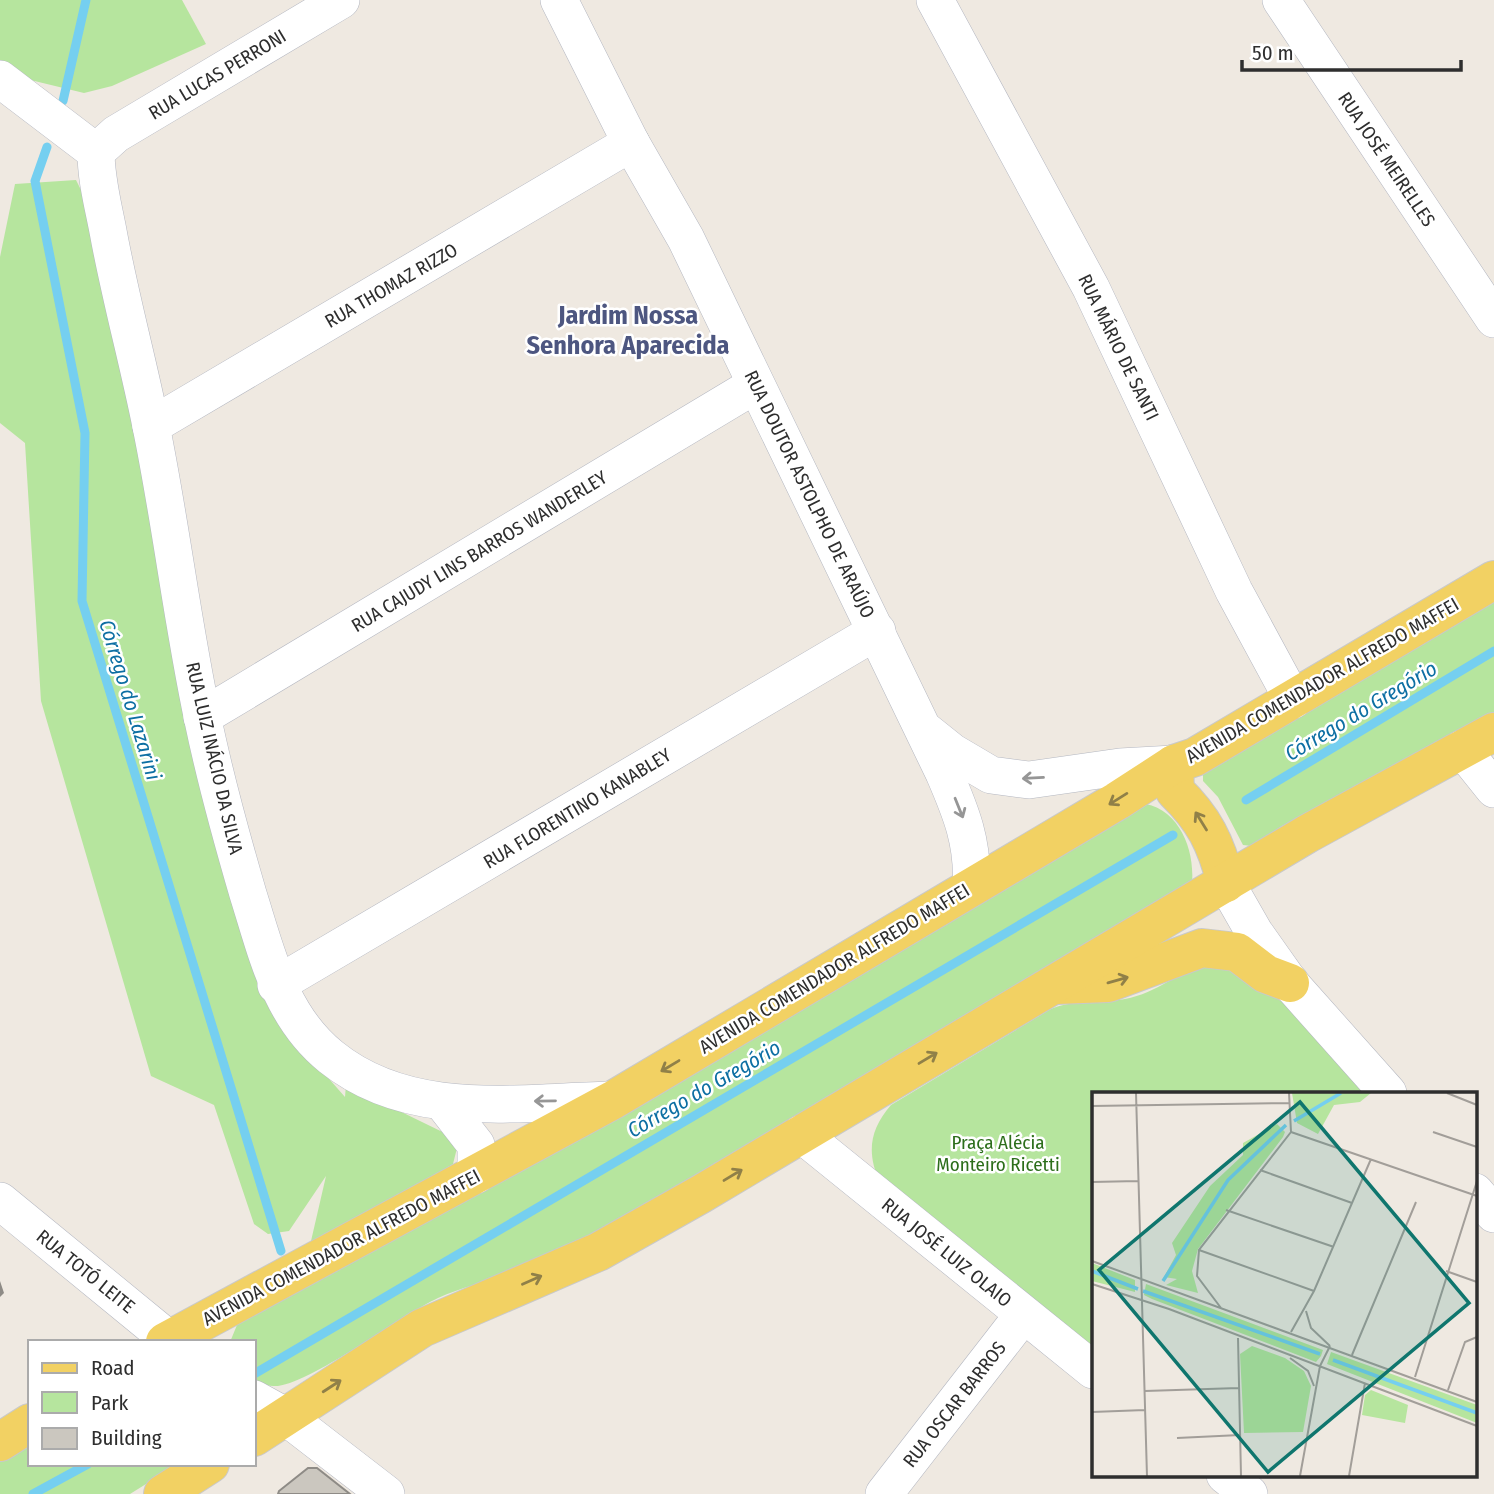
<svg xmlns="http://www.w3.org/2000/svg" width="1494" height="1494" font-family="'Fira Sans Condensed',sans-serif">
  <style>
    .green { fill: #b6e59e }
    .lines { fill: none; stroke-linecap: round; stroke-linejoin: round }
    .stream { stroke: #75cff0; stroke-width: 9 }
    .minor-casing { stroke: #b4b7c1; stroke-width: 38 }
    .major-casing { stroke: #c9c9c9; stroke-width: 40 }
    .minor { stroke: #fff; stroke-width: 37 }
    .major { stroke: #f2d163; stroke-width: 38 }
    .shaded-wall { fill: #8e8b86 }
    .building { fill: #cbc7bf; stroke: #8e8b86; stroke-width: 2 }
    .oneway { stroke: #969696 }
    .oneway2 { stroke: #908048 }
    .labels { text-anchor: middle; stroke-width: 5; stroke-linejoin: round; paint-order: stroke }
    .street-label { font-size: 19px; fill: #2e2e2e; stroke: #fff }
    .park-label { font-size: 19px; fill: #2c6e1b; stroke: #fff }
    .water-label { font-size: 21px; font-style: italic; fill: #0d6fa3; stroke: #fff }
    .district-label { font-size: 26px; font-weight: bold; fill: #4d5680; stroke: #fff }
    .inset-river { fill: none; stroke: #75cff0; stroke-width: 3.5 }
    .inset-road { fill: none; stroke: #a29e99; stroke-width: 2 }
    .view { fill: #0f766e; fill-opacity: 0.15; stroke: #0f766e; stroke-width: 3.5 }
    .inset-edge { fill: none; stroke: #2e2e2e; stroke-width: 3.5 }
  </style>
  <rect width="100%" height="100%" fill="#efe9e1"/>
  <g class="green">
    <polygon points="0,0 182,0 206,44 112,86 84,93 18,77 0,63"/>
    <polygon points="76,180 89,206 301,1047 345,1097 346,1085 459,1140 453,1164 308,1254 326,1176 289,1231 268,1234 254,1224 214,1105 151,1076 41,701 25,443 0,423 0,257 15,184"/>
    <polygon points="1494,593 1494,716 1282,826 1252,846 1243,845 1218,797 1203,781 1203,775 1223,757"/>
    <path d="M 1139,803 C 1178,806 1195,848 1192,883 C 978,1014 766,1152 540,1262 C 508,1278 471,1283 438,1298 C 403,1314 304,1389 273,1386 C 266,1386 259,1382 254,1378 L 254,1342 L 230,1342 L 237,1325 Z"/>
    <path d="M 1208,957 L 1283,992 L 1364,1093 L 1093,1093 L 1093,1347 L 880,1182 C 866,1153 870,1129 891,1105 L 1049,1010 C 1072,999 1099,1004 1125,999 C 1157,993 1181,972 1208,957 Z"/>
    <polygon points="30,1439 30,1464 178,1464 130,1494 0,1494 0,1457"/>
  </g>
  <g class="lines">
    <g class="stream">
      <polyline points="63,101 86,0"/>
      <polyline points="47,147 35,181 85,433 82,601 281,1251"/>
      <polyline points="1246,800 1494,651"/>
      <polyline points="254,1374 1173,835"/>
      <polyline points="33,1494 88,1464"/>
    </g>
    <g class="minor-casing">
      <g id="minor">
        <path d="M 559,0 L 631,143 L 686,239 L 944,773 C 961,812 974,844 971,887"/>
        <polyline points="935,0 1091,288 1234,591 1293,700"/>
        <polyline points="1281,0 1494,319"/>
        <polyline points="0,79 96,152"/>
        <path d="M 96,152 C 96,179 103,205 108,231 C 120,297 138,361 151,426 C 171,523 182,622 203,720 C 215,778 231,836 248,894 C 267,954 280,1016 331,1057 C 410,1121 518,1102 613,1100"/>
        <polyline points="96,152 116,134 341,0"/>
        <polyline points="151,426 631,143"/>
        <polyline points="202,717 755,385"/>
        <polyline points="927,732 952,752 991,775 1029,780 1120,767 1174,764"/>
        <polyline points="1462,749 1494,789"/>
        <polyline points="1226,883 1254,932 1290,983 1388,1093"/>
        <polyline points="276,985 877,631"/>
        <polyline points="444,1104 476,1145 476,1175"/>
        <polyline points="801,1134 1093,1370"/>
        <polyline points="1475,1192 1494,1214"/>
        <polyline points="0,1201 172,1342"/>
        <polyline points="254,1399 285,1416 386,1494"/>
        <polyline points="1225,1475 1249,1494"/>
        <polyline points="884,1494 1023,1315"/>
      </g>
    </g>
    <g class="major-casing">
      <g id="major">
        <path d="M 1174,764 L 1175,791 C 1204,819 1216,843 1226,883"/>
        <polyline points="1056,985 1108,983 1202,948 1237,952 1266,974 1290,983"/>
        <polyline points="165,1342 613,1100 1117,801 1174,764 1195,757 1494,580"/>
        <polyline points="254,1437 422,1328 598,1252 701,1194 1307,834 1494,732"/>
        <polyline points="0,1442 30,1423"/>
        <polyline points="163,1494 210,1464"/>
      </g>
    </g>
    <use href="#minor" class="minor"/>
    <use href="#major" class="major"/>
  </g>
  <polygon class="shaded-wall" points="0,1281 4,1293 0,1297"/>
  <polygon class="building" points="308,1468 317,1468 350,1494 278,1494 279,1491"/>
  <defs><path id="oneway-shaft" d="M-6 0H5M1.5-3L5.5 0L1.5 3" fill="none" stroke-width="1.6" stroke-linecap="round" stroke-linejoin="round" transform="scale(1.75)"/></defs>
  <g class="oneway">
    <use href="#oneway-shaft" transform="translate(1033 778) rotate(177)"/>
    <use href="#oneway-shaft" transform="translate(959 808) rotate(68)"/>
    <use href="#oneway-shaft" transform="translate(545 1101) rotate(179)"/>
  </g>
  <g class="oneway2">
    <use href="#oneway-shaft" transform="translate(1118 799) rotate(148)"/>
    <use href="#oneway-shaft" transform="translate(1201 821) rotate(-122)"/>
    <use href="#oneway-shaft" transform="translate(1118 980) rotate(-16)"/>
    <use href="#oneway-shaft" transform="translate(928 1058) rotate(-31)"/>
    <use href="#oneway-shaft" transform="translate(670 1066) rotate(149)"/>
    <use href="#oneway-shaft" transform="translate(733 1175) rotate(-31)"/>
    <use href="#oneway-shaft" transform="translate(532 1280) rotate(-24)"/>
    <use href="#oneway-shaft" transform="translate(332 1386) rotate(-33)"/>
  </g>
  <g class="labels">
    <g class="street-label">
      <text transform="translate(217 74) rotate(-31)" y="7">RUA LUCAS PERRONI</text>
      <text transform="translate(1387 159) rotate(56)" y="7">RUA JOSÉ MEIRELLES</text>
      <text transform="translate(391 285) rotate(-30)" y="7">RUA THOMAZ RIZZO</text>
      <text transform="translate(1119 347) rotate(64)" y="7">RUA MÁRIO DE SANTI</text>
      <text transform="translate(810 494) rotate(64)" y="7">RUA DOUTOR ASTOLPHO DE ARAÚJO</text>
      <text transform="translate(479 551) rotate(-31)" y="7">RUA CAJUDY LINS BARROS WANDERLEY</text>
      <text transform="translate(1322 680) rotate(-30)" y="7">AVENIDA COMENDADOR ALFREDO MAFFEI</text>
      <text transform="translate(215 758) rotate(77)" y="7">RUA LUIZ INÁCIO DA SILVA</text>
      <text transform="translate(577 808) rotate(-31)" y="7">RUA FLORENTINO KANABLEY</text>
      <text transform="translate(834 968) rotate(-31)" y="7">AVENIDA COMENDADOR ALFREDO MAFFEI</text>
      <text transform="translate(341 1247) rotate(-28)" y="7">AVENIDA COMENDADOR ALFREDO MAFFEI</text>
      <text transform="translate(947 1252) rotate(39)" y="7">RUA JOSÉ LUIZ OLAIO</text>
      <text transform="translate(86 1271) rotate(39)" y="7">RUA TOTÓ LEITE</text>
      <text transform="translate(954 1404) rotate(-52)" y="7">RUA OSCAR BARROS</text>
    </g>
    <g class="park-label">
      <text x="998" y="1149">Praça Alécia<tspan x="998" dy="22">Monteiro Ricetti</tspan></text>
    </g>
    <g class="water-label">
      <text transform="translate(130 700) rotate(73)" y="7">Córrego do Lazarini</text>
      <text transform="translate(1361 711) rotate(-31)" y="7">Córrego do Gregório</text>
      <text transform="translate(704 1089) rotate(-30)" y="7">Córrego do Gregório</text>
    </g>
    <g class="district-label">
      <text x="628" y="324">Jardim Nossa<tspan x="628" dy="30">Senhora Aparecida</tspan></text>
    </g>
  </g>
  <g transform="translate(1092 1092)">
    <rect width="385" height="385" fill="#efe9e1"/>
    <path d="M 200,1 L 279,1 L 268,10 L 242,13 L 226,42 L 205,31 ZM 185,32 L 193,40 L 191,45 L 106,157 L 100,179 L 106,201 L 74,193 L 85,187 L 72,185 L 84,163 L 80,151 L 118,94 L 151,63 L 151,51 ZM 0,171 L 43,188 L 43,200 L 0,189 ZM 54,192 L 231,258 L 229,264 L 224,270 L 60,207 L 52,203 ZM 160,254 L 193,266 L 212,279 L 219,294 L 211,340 L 152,341 L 148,262 ZM 239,260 L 385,313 L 385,331 L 235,272 ZM 279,298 L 316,313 L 313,331 L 270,323 L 273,303 Z" fill="#b6e59e"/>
    <path class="inset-river" d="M 202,29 L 249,1M 0,179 L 46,197M 71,189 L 136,88 L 194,33M 51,199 L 228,262M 241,268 L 385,321"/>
    <path class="inset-road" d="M 44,1 L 55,384M 197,1 L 199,40M 355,1 L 385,13M 0,14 L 197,11M 199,40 L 385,104M 341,40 L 385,55M 168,78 L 260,111M 0,90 L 46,89M 134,118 L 242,155M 107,158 L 222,199M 0,169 L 385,310M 354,179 L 385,190M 0,192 L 77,217 L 385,334M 129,216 L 105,184 L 107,158 L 199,40M 214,219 L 219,236 L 238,254M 199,240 L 222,199 L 279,67M 146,246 L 149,384M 260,263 L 324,110M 198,266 L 216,279 L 222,294M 228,274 L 238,254M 323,285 L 385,89M 356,298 L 373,250 L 385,245M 53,299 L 147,296M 0,320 L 53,318M 85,346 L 148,343M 208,384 L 228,274M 257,384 L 273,291"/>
    <path class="view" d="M 208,10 L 377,211 L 176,380 L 7,178 Z"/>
    <rect width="385" height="385" class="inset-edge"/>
  </g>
  <rect x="28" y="1340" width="228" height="126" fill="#ffffff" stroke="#ababab" stroke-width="2"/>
  <rect x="42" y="1363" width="35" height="10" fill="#f2d163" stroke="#ababab" stroke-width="2"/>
  <text x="91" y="1375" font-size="21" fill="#2e2e2e">Road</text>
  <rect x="42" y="1392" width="35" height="21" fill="#b6e59e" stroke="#ababab" stroke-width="2"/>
  <text x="91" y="1410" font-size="21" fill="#2e2e2e">Park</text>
  <rect x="42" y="1428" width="35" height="21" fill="#cbc7bf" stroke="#ababab" stroke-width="2"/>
  <text x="91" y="1445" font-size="21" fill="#2e2e2e">Building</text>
  <path d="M1242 60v10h219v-10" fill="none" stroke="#2e2e2e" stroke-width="3.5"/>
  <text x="1252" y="60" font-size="21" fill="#2e2e2e" stroke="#ffffff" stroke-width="5" paint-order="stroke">50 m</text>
</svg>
